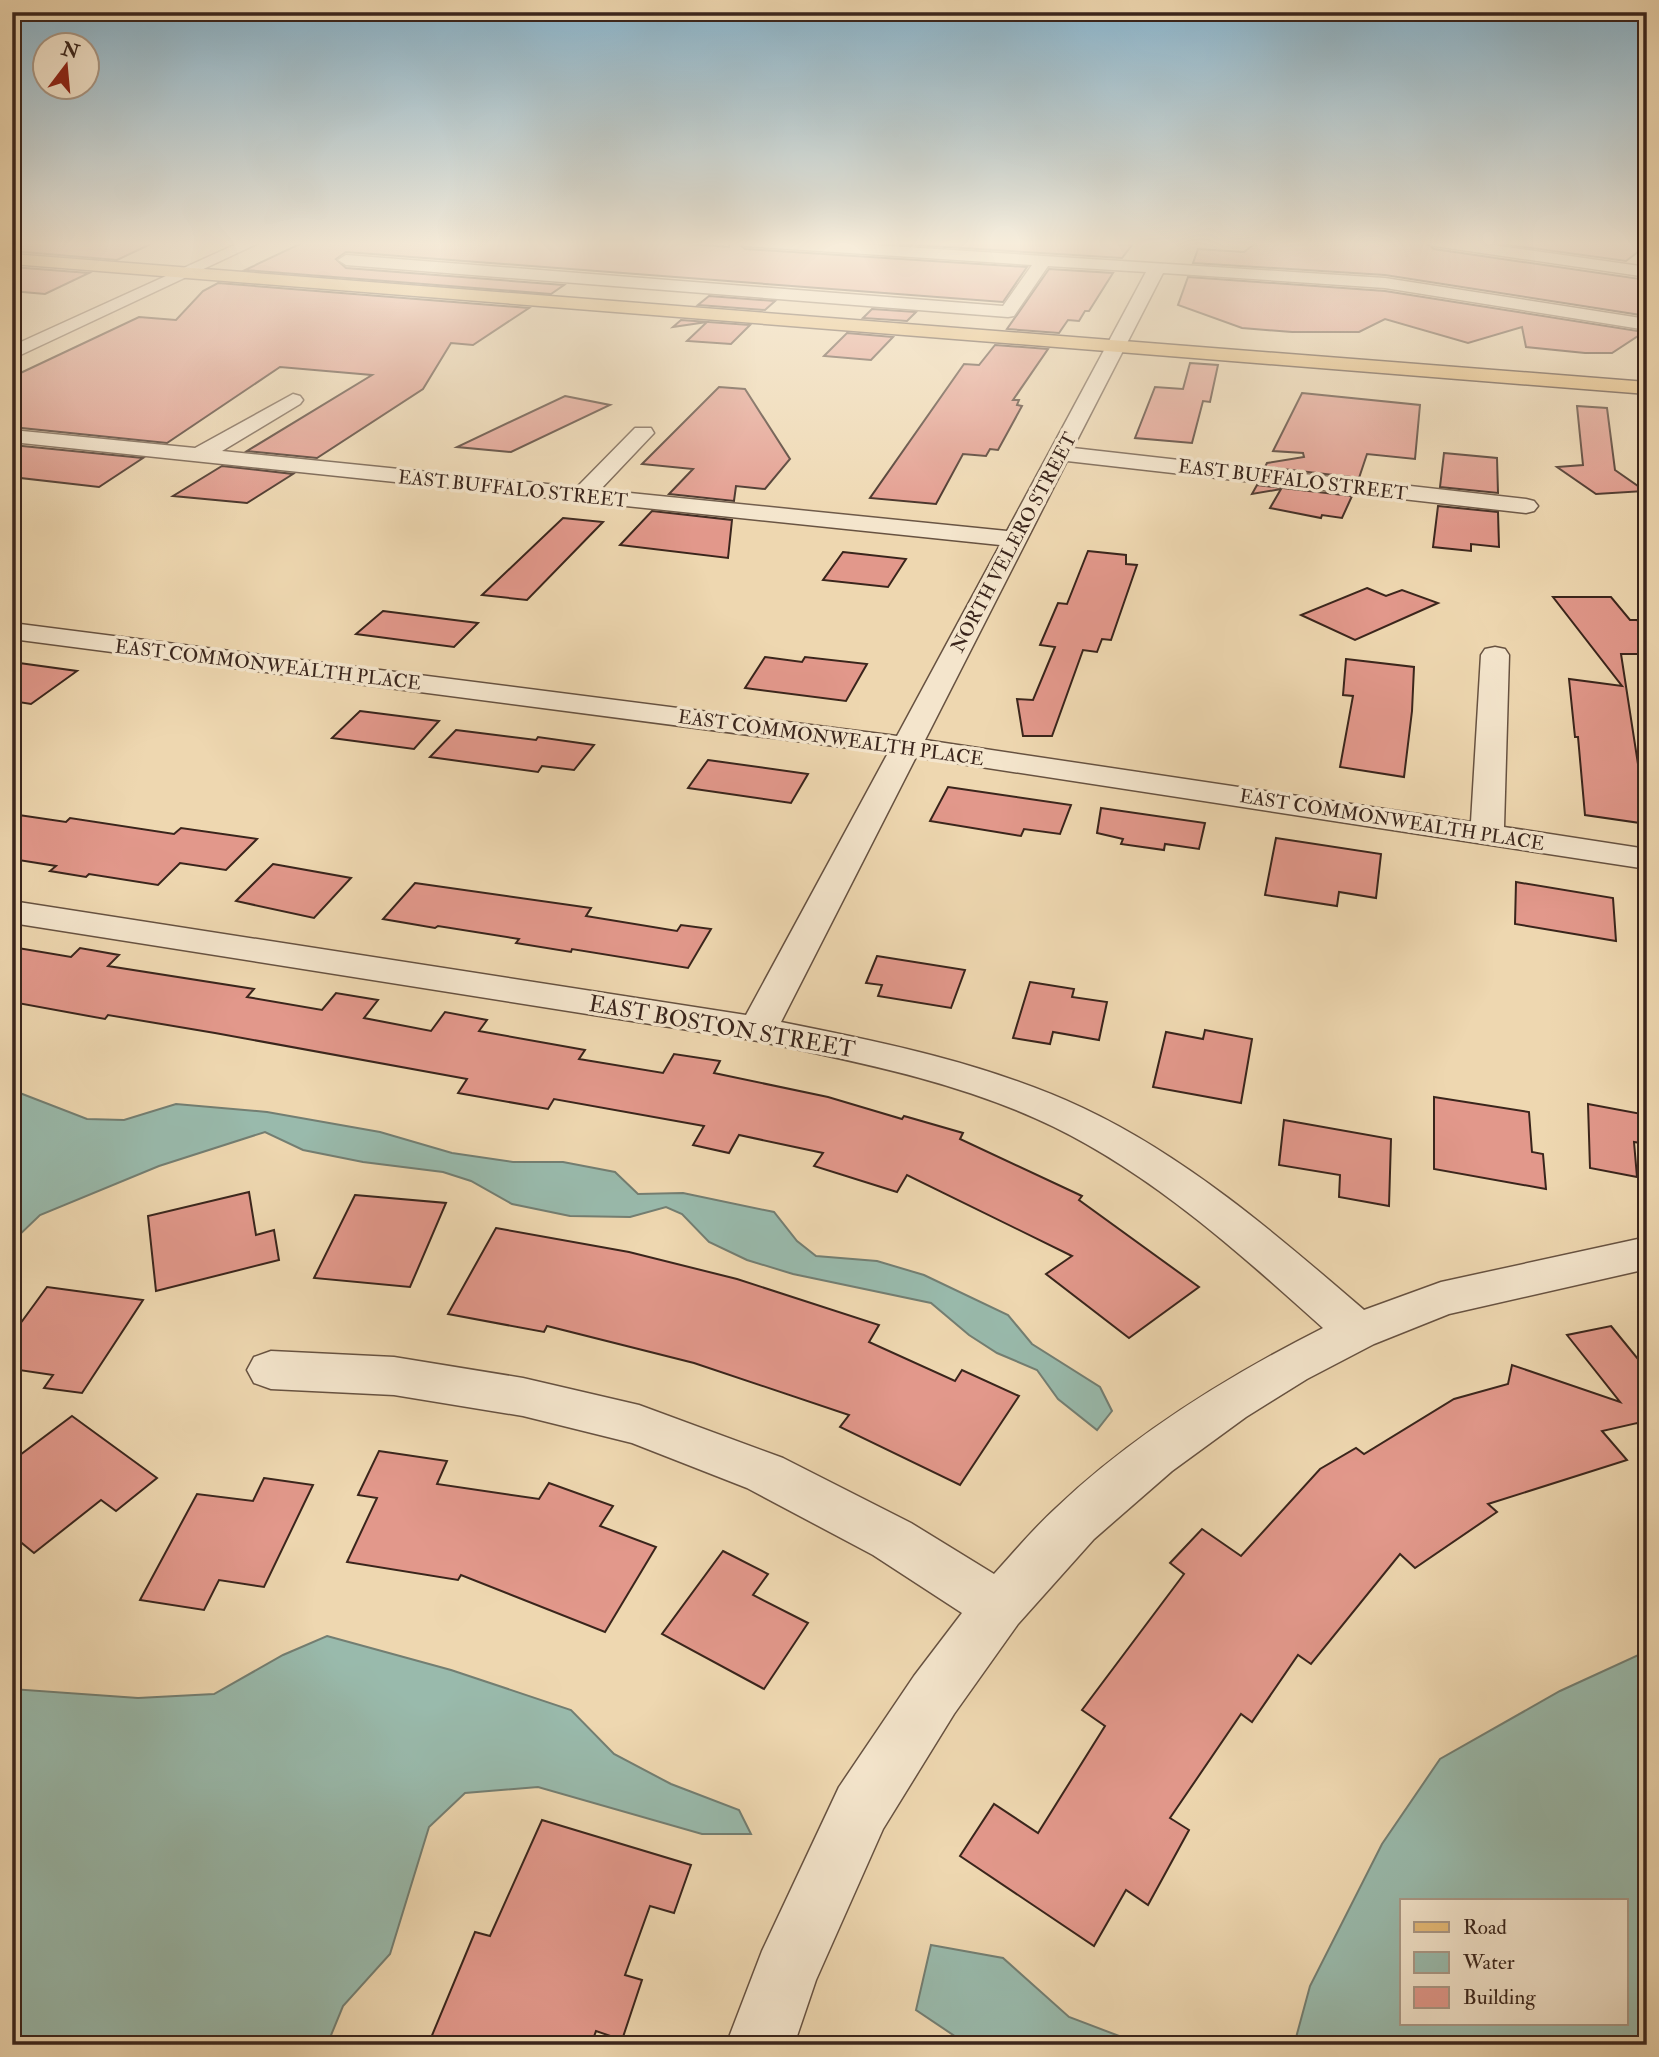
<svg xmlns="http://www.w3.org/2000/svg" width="1659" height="2057" font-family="'IM FELL Double Pica',serif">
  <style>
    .water { fill: #99baac; stroke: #737e72; stroke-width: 2; fill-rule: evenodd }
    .building { fill: #e2988b; stroke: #3a251c; stroke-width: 2 }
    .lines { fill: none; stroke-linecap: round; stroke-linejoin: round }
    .minor-casing { stroke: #675241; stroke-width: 3 }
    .major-casing { stroke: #3a251c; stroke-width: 3 }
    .minor { fill: #f4e5cc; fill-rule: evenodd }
    .major { fill: #e7bc78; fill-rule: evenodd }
    .labels { text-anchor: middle; stroke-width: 7; stroke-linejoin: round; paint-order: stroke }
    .far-street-label { font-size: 19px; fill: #3a251c; stroke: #f4e5cc }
    .street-label { font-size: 23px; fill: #3a251c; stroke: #f4e5cc }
  </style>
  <rect width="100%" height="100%" fill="#eed7b0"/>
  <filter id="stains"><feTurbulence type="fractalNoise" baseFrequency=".00286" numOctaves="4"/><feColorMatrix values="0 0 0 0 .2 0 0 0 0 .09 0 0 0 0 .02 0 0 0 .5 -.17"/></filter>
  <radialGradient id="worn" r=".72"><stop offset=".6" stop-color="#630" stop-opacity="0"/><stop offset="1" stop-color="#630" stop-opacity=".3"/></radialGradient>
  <g class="water">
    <polygon points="12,1090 87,1119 124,1120 176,1104 267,1112 380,1132 452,1153 513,1162 563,1162 615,1172 638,1194 683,1193 774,1212 797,1241 816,1256 877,1261 924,1275 1008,1315 1032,1344 1100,1387 1112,1411 1097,1430 1058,1399 1037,1370 997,1353 969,1335 931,1303 793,1274 747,1260 709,1242 682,1214 666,1207 630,1217 570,1216 512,1204 471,1181 443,1172 363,1162 303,1150 265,1132 159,1166 40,1215 12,1242"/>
    <polygon points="327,1636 451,1670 571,1710 614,1754 671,1784 739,1810 751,1834 702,1834 538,1787 465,1793 429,1827 390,1954 343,2006 327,2045 12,2045 12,1689 138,1698 214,1694 283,1655"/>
    <path d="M 1647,1651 L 1647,2045 L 1294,2045 L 1310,1986 L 1382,1844 L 1440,1759 L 1560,1691 ZM 1626,1901 L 1626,2024 L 1402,2024 L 1402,1901 Z"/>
    <polygon points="931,1945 1003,1958 1069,2017 1143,2045 968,2045 916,2010"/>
  </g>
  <g class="building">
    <polygon points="12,241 157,241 117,260 12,251"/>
    <polygon points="306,241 646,241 729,247 729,241 735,241 745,249 1027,267 1003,302 346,252 336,259 346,268 564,285 551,294 245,270"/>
    <polygon points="849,241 1064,241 1132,245 1122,258"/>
    <polygon points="1258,241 1424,241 1434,249 1647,280 1647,316 1385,275 1193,263 1198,249 1244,252"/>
    <polygon points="1481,241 1647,241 1647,245 1626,261"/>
    <polygon points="12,267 89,273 45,294 12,291"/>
    <polygon points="1049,269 1113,273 1089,311 1085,311 1079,321 1068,320 1059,333 1007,329"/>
    <polygon points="1188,277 1385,291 1644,332 1612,353 1585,353 1526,347 1522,327 1468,343 1385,319 1359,332 1292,332 1242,328 1178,305"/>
    <polygon points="218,283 529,308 473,345 451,343 423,389 317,458 247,451 372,375 280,367 167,443 12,427 12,377 139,317 176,320 203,291"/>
    <polygon points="709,296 775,301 765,310 698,305"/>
    <polygon points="872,309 916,312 907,321 863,318"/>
    <polygon points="681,320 750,325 731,344 687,341 707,322 673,327"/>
    <polygon points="847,333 893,337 871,360 824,356"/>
    <polygon points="995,345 1048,349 1013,400 1019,400 1017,405 1022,406 998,450 990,449 986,456 963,454 936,504 870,498 964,364 979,365"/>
    <polygon points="1190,363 1218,365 1210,402 1203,401 1192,443 1135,438 1155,387 1183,389"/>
    <polygon points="719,387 745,389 790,459 765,489 736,486 734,501 669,494 693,469 642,464"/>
    <polygon points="1302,393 1420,405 1415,459 1367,454 1359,478 1265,467 1267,463 1304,457 1303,453 1273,451"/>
    <polygon points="565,396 610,405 511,452 457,447"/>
    <polygon points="1577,406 1607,408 1615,470 1645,491 1596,494 1557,467 1583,465"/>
    <polygon points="12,445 143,458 99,487 12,477"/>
    <polygon points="1444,453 1497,458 1498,493 1440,487"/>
    <polygon points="222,466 293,474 247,503 173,496"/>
    <polygon points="1257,485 1352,496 1342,518 1322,515 1321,518 1270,508 1281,489 1252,494"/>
    <polygon points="1438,506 1498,512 1499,547 1471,544 1471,551 1433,547"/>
    <polygon points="652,511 732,520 728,558 620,545"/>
    <polygon points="563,518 603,522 527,600 482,595"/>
    <polygon points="1088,551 1126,555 1126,564 1137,565 1111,640 1102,639 1097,652 1083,650 1052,736 1023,736 1017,699 1033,700 1055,647 1040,645 1058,603 1067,604"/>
    <polygon points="843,552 906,559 888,587 823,580"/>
    <polygon points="1367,588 1386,596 1402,590 1438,603 1355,640 1301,615"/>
    <polygon points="1553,597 1611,597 1630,620 1637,620 1647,631 1647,654 1621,654 1640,777 1647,778 1647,824 1585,815 1578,737 1575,737 1569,679 1622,686"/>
    <polygon points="383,611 478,623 454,647 356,634"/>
    <polygon points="765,657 802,662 805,657 867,664 846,701 745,688"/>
    <polygon points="1346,659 1414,667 1412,711 1404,777 1340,767 1353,696 1343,695"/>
    <polygon points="12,662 77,671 31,704 12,701"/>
    <polygon points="360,711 439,721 414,749 332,738"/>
    <polygon points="456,730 536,740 538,737 594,745 574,770 542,766 538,772 430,757"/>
    <polygon points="708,760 808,774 791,803 688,788"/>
    <polygon points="948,787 1071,805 1060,834 1024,829 1021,836 930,821"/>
    <polygon points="1101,808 1205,823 1199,849 1165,844 1164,850 1121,844 1123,839 1097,833"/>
    <polygon points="12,814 66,822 70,818 174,834 181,828 257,839 226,870 180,863 158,885 89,874 86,877 50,871 56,866 12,859"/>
    <polygon points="1276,838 1381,854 1376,898 1339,892 1337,906 1265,895"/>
    <polygon points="273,864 351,878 314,918 236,901"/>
    <polygon points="1516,882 1613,898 1616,941 1515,924"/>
    <polygon points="415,883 591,908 586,916 677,931 681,925 711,929 688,968 572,949 571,952 516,943 519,939 438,926 435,928 383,919"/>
    <polygon points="12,947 71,957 80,948 119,955 108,966 254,989 247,997 322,1010 336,993 378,1000 364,1018 431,1031 445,1012 487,1020 479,1031 585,1050 579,1059 663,1073 674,1054 720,1061 714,1073 828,1097 902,1119 904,1116 963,1133 960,1139 1082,1196 1079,1200 1199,1287 1129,1338 1046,1274 1072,1256 907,1175 897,1192 814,1166 823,1153 739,1135 729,1153 693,1145 704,1126 554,1099 548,1109 458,1093 467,1079 215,1033 108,1015 105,1019 12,1002"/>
    <polygon points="877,956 965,970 951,1008 878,996 882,985 866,983"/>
    <polygon points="1030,982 1074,989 1072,997 1107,1002 1099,1040 1053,1032 1050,1044 1013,1038"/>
    <polygon points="1205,1030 1252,1039 1241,1103 1153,1087 1166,1032 1203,1039"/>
    <polygon points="1434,1097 1529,1112 1532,1152 1543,1154 1546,1189 1434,1169"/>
    <polygon points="1588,1104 1647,1115 1647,1144 1634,1142 1637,1177 1590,1168"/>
    <polygon points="1284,1120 1391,1139 1389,1206 1339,1197 1340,1175 1279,1165"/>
    <polygon points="249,1192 256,1235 274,1230 279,1260 156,1291 148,1216"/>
    <polygon points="355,1195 446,1203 410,1287 314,1278"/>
    <polygon points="496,1228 629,1252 737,1279 879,1325 869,1342 955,1381 962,1370 1019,1396 960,1485 840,1427 849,1415 694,1363 547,1326 544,1332 448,1314"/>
    <polygon points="47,1287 143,1300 82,1393 44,1388 53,1375 12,1369 12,1335"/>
    <polygon points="1611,1326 1647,1370 1647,1436 1637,1423 1602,1431 1627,1460 1488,1504 1497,1512 1415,1568 1400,1554 1311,1664 1298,1655 1252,1722 1241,1714 1170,1818 1189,1830 1148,1905 1126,1890 1094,1946 960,1856 994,1804 1038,1833 1105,1726 1082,1710 1184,1574 1170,1563 1202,1529 1241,1556 1320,1469 1356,1448 1364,1454 1454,1399 1508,1384 1512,1365 1620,1402 1567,1335"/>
    <polygon points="72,1416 157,1478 116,1511 101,1500 34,1553 12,1535 12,1461"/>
    <polygon points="379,1451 447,1461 437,1484 539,1499 549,1483 613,1506 600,1526 656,1547 605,1632 461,1575 458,1580 347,1562 377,1498 358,1495"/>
    <polygon points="264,1478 313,1485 264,1587 219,1580 204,1610 140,1600 197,1494 253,1501"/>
    <polygon points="723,1551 768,1574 753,1595 808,1623 764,1689 662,1634"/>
    <polygon points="542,1820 691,1865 674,1913 650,1906 625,1975 642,1980 622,2040 596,2031 591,2045 428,2045 475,1932 490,1936"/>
  </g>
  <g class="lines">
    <g class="minor-casing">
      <g id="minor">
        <polygon points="243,241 263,241 12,359 12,346"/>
        <path d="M 737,241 L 813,241 L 1385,278 L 1647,319 L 1647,330 L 1385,288 L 1163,273 L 1073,448 L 1526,499 L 1534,501 L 1538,506 L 1534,511 L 1526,513 L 1067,461 L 925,740 L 1471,822 L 1481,655 L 1485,649 L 1495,647 L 1505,649 L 1509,655 L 1504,827 L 1647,849 L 1647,869 L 916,757 L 781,1022 C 882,1042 989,1064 1083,1108 C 1187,1157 1277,1235 1364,1310 L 1441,1282 L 1647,1237 L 1647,1269 L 1449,1314 L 1374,1344 L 1307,1379 L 1246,1417 L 1172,1471 L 1094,1539 L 1018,1624 L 954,1714 L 883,1829 L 816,1980 L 794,2045 L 726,2045 L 762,1951 L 839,1787 L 914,1676 L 962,1613 L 873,1555 L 747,1488 L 632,1443 L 523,1416 L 394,1395 L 271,1389 L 254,1383 L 247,1370 L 254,1357 L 271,1351 L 394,1357 L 523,1378 L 639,1405 L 783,1458 L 911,1523 L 994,1574 C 1014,1552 1034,1528 1056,1508 C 1134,1434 1228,1376 1323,1328 C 1241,1254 1154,1176 1054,1127 C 962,1082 857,1062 758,1041 L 12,923 L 12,901 L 746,1015 L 888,753 L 12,639 L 12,623 L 897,736 L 1000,545 L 12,442 L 12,430 L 195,448 L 293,394 L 300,396 L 303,400 L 300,404 L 222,451 L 577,487 L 635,428 L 651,428 L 654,433 L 600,490 L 1007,531 L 1146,272 L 1048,266 L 1014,316 L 1008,317 L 346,265 L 338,260 L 346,255 L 1003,306 L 1032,265 L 745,246 Z"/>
        <polygon points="1426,241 1465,241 1647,267 1647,277 1434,246"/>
      </g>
    </g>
    <g class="major-casing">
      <polygon id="major" points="12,254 1647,382 1647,394 12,264"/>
    </g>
    <use href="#minor" class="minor"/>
    <use href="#major" class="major"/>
  </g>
  <linearGradient id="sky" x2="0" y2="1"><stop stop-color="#88b6d0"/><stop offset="0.46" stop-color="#f7eddb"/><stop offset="1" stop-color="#f7eddb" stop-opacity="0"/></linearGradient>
  <rect width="1659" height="529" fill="url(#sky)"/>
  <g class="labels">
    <g class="far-street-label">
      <text transform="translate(1293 479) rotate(7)" y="7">EAST BUFFALO STREET</text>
      <text transform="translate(513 488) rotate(6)" y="7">EAST BUFFALO STREET</text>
      <text transform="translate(1013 542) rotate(-62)" y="7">NORTH VELERO STREET</text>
      <text transform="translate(268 664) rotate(7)" y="7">EAST COMMONWEALTH PLACE</text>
      <text transform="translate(831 737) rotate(8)" y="7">EAST COMMONWEALTH PLACE</text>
      <text transform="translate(1392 819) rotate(9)" y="7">EAST COMMONWEALTH PLACE</text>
    </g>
    <g class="street-label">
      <text transform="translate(722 1026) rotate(10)" y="8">EAST BOSTON STREET</text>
    </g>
  </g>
  <rect width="1659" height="2057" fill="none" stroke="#eed7b0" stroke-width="42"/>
  <rect x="14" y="14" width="1631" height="2029" fill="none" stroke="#3a251c" stroke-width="3.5"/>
  <rect x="21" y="21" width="1617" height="2015" fill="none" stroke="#3a251c" stroke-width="2"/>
  <rect x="1400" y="1899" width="228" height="126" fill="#f4e5cc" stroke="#aa9886" stroke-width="2"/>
  <rect x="1414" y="1922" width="35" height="10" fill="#e7bc78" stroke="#aa9886" stroke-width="2"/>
  <text x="1463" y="1934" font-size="21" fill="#3a251c">Road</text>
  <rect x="1414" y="1952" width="35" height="21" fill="#99baac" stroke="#aa9886" stroke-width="2"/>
  <text x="1463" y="1969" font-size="21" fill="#3a251c">Water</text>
  <rect x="1414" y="1987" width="35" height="21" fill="#e2988b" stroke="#aa9886" stroke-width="2"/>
  <text x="1463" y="2004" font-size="21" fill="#3a251c">Building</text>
  <g transform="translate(66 66) rotate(16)"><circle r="33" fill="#f4e5cc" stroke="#aa9886" stroke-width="2"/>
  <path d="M0-5L12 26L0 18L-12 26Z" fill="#8f2418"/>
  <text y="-10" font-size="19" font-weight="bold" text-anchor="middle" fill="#3a251c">N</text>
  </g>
  <rect width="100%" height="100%" filter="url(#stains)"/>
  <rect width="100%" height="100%" fill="url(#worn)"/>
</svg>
